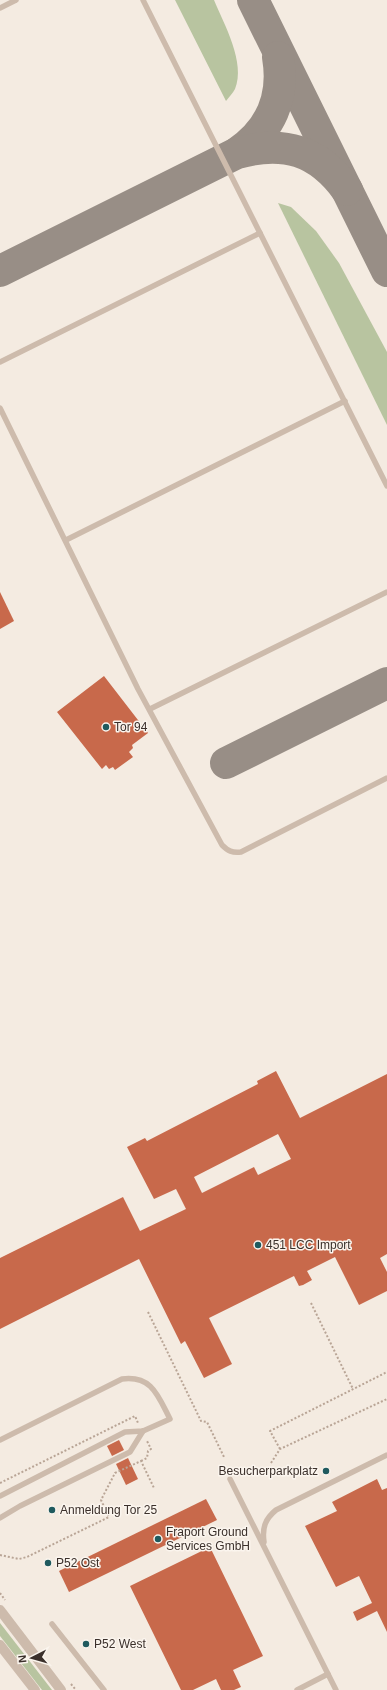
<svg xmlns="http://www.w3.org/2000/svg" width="387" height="1690" font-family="Arial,sans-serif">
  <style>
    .green { fill: #b8c4a0 }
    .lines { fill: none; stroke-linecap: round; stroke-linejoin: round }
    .taxiway { stroke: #988e86; stroke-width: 32 }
    .building { fill: #c8694b; fill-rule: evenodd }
    .path { stroke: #b9a596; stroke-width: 2; stroke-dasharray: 2 2; stroke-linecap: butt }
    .service { stroke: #cdbbac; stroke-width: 5.5 }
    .tertiary { stroke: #cdbbac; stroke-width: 10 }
    .poi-dot { fill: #1f5a5e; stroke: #fbf5ee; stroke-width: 1.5 }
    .labels { text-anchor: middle; stroke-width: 3; stroke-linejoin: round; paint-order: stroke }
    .poi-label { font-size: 12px; fill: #3b302b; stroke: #fbf5ee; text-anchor: start }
  </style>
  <rect width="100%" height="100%" fill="#f4ebe1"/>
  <g class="green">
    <path d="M 175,0 L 214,0 C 224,24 246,63 235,89 C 233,93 229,97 226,101 Z"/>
    <polygon points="278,203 291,207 316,231 339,263 387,352 387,425"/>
    <polygon points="0,1623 52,1690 42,1690 0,1636"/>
  </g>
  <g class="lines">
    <g class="taxiway">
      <polyline points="253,0 387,271"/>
      <path d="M 237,153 C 271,130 285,98 278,57"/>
      <path d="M 0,271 L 237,153 C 284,140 318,150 347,190"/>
      <polyline points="226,763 387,683"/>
    </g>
  </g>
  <g class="building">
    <polygon points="0,592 14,621 0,629"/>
    <polygon points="104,676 148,733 132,745 133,748 129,752 133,757 115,770 113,767 109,769 106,765 102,769 57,712"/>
    <path d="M 276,1071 L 300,1118 L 387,1074 L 387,1254 L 380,1258 L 387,1272 L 387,1291 L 359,1305 L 335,1257 L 307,1271 L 312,1280 L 303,1285 L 299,1286 L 294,1276 L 209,1318 L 232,1364 L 204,1378 L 185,1341 L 181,1344 L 139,1259 L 0,1329 L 0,1258 L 123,1197 L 140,1231 L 186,1209 L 176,1189 L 154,1199 L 127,1147 L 145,1138 L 147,1141 L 258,1084 L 257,1081 ZM 278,1134 L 291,1159 L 258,1175 L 254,1167 L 202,1193 L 194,1177 Z"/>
    <polygon points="119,1440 124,1450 112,1456 107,1446"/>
    <polygon points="128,1458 138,1479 126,1485 116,1464"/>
    <polygon points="377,1479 382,1490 387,1488 387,1632 377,1611 357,1621 353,1612 372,1603 359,1576 336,1587 305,1526 337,1511 332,1502"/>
    <polygon points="206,1499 217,1520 69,1592 59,1571"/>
    <polygon points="210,1547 263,1656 233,1670 241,1687 234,1690 221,1690 216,1679 193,1690 181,1690 130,1586"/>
  </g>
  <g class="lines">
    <g class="path">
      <polyline points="311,1303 353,1389"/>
      <polyline points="148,1312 201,1421 207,1422 224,1457"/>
      <polyline points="280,1449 270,1431 387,1372"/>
      <polyline points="141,1461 147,1458 148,1451 151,1449 147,1441"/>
      <polyline points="271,1463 280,1449 387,1399"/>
      <polyline points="0,1483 135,1416 138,1423"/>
      <polyline points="0,1555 19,1559 27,1557 109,1517 101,1500 115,1473 141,1461 154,1488"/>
      <polyline points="0,1593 5,1600"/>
      <polyline points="71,1684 76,1690"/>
    </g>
    <g class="service">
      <polyline points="143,0 387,486"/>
      <polyline points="0,8 16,0"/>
      <polyline points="0,362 260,233"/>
      <path d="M 0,408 L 138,689 L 222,845 C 228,851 232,853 241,852 L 387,778"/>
      <polyline points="66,540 345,401"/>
      <polyline points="150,709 387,592"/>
      <path d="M 0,1440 L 122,1379 C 152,1375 158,1396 170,1419 L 143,1431 L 125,1432 L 0,1496"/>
      <polyline points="230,1479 336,1690"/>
      <polyline points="0,1518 20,1506 130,1452 143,1431"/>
      <path d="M 264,1542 C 262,1528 265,1519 276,1510 L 387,1455"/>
      <polyline points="52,1624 104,1690"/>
      <polyline points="297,1690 328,1674"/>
    </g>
    <g class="tertiary">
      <polyline points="0,1610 61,1690"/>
      <polyline points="0,1645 35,1690"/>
    </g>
  </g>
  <g class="poi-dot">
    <circle cx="106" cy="727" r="4"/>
    <circle cx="258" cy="1245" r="4"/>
    <circle cx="326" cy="1471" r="4"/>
    <circle cx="52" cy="1510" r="4"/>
    <circle cx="158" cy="1539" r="4"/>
    <circle cx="48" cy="1563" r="4"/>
    <circle cx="86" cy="1644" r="4"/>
  </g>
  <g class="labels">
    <g class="poi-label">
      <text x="114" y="731">Tor 94</text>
      <text x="266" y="1249">451 LCC Import</text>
      <text x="318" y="1475" text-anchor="end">Besucherparkplatz</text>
      <text x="60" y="1514">Anmeldung Tor 25</text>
      <text x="166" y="1536">Fraport Ground<tspan x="166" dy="14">Services GmbH</tspan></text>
      <text x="56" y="1567">P52 Ost</text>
      <text x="94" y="1648">P52 West</text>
    </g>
  </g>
  <g transform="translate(32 1658) rotate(264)" stroke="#fbf5ee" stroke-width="3" paint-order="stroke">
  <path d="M0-3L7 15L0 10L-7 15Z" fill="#3b302b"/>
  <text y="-6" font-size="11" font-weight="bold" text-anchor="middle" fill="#3b302b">N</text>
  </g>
</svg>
